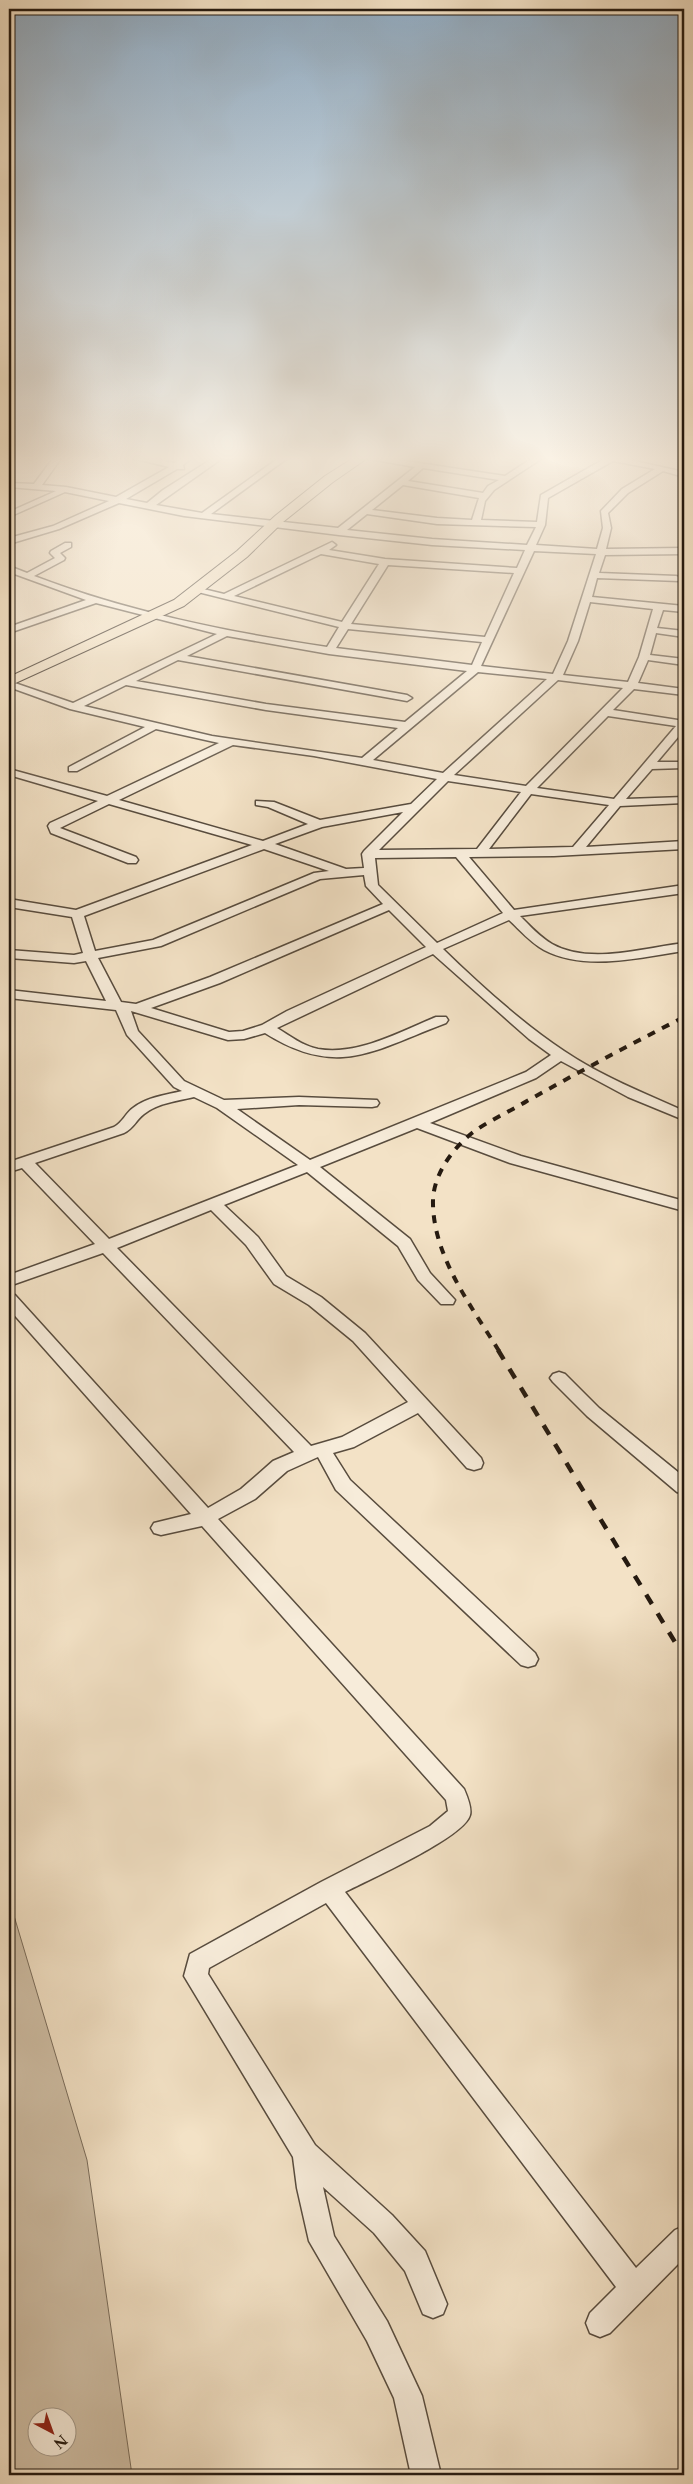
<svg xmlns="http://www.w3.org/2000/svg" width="693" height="2484" font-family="'Libre Caslon Text',serif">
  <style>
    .green { fill: #d0c0a7; stroke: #7a6d5c; fill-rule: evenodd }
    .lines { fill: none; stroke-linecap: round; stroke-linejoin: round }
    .minor-casing { stroke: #584c3e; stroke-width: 3 }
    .highway-casing { stroke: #251a10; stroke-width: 2 }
    .minor { fill: #f7ecda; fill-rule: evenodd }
    .highway { fill: #f3e2c6; fill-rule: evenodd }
    .rail-far1 { stroke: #251a10; stroke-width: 4; stroke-dasharray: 8 8; stroke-linecap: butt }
    .rail { stroke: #251a10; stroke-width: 4.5; stroke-dasharray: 11 11; stroke-linecap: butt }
  </style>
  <rect width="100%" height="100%" fill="#f3e2c6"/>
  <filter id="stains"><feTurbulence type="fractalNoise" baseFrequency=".004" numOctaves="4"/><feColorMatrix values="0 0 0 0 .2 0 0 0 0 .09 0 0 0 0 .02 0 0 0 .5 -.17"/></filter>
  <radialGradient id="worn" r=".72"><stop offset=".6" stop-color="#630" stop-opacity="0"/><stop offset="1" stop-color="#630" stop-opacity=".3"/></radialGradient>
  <path class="green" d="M 9,1899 L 87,2160 L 132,2475 L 9,2475 ZM 38,2416 L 68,2416 L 68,2446 L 38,2446 Z"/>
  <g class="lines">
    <g class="minor-casing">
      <g id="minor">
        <path d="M 54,457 L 62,457 L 42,485 L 66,487 L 116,497 L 169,467 L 128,457 L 144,457 L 174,463 L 184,457 L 193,457 L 183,465 L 184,469 L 177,469 L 126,499 L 147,503 L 163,490 L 215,457 L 224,457 L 156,505 L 202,513 L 280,457 L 289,457 L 211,514 L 338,528 L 415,467 L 358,457 L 379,457 L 505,476 L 534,457 L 544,457 L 494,490 L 485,501 L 481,520 L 537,522 L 541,495 L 604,459 L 600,457 L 617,457 L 684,472 L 684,477 L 663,471 L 628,493 L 608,513 L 611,528 L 606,549 L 684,548 L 684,554 L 605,555 L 599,573 L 676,576 L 679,577 L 679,581 L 597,578 L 592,597 L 684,606 L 684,612 L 663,610 L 657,628 L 684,631 L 684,637 L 656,633 L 650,655 L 684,659 L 684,665 L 648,660 L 638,683 L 684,689 L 684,695 L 634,689 L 613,710 L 684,721 L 684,730 L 657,762 L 684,762 L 684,768 L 652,769 L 626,799 L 684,797 L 684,803 L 620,806 L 586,847 L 684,841 L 684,849 L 554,856 L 469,857 L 514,910 L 684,885 L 684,893 L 520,916 C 530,926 540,937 552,944 C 589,965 644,948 684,943 L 684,951 C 640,957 586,972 544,950 C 531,943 520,930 509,920 L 443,949 C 479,984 523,1024 564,1051 C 601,1076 644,1093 684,1111 L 684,1120 L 628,1097 L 561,1061 L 536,1078 L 430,1123 L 521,1156 L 684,1201 L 684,1211 L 510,1163 L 417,1128 L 320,1167 L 410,1239 L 430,1273 L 455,1300 L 453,1304 L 441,1304 L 418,1280 L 398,1246 L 307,1172 L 224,1205 L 258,1237 L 286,1276 L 321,1297 L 365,1333 L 481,1458 L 483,1463 L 481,1468 L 474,1470 L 467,1468 L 418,1413 L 354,1447 L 333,1453 L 350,1480 L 535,1653 L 538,1659 L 535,1665 L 528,1667 L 521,1665 L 336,1490 L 318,1457 L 287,1471 L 255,1499 L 218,1519 L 464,1789 C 467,1796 472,1808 470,1815 C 465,1837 368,1880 345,1892 L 636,2268 L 675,2230 L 684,2226 L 684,2258 L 610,2333 L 600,2337 L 590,2333 L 586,2323 L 590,2313 L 616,2287 L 326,1903 L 209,1968 L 208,1974 L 315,2145 L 392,2215 L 425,2251 L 447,2304 L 443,2314 L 433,2318 L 423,2314 L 405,2271 L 374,2233 L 323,2187 L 334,2236 L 387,2321 L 422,2396 L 441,2475 L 411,2475 L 394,2398 L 367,2341 L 309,2241 L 297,2188 L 293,2157 L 184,1976 L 190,1954 L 321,1882 L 430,1826 L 448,1811 L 446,1800 L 202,1526 L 161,1535 L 154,1533 L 151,1528 L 154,1523 L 191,1514 L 9,1309 L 9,1294 L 15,1295 L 208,1508 L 241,1489 L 273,1461 L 294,1452 L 103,1253 L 9,1286 L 9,1275 L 95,1244 L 22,1168 L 9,1172 L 9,1162 L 114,1127 C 123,1122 125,1114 133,1108 C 147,1097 166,1095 182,1091 L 174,1087 L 127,1035 L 116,1010 L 9,998 L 9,990 L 106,1001 L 86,961 L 74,963 L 9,958 L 9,950 L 74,955 L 83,953 L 72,917 L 9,907 L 9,899 L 76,910 L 252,845 L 109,804 L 60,828 L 136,857 L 138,860 L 136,863 L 128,863 L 51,833 L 48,826 L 50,823 L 98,801 L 9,775 L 9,769 L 107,796 L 219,743 L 156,729 L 77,771 L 69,771 L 69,767 L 145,727 L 70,709 L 9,687 L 9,681 L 73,703 L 217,634 L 96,603 L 9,633 L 9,627 L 86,600 L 9,572 L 9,566 L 27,573 L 55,558 L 50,553 L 51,551 L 65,543 L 71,543 L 71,547 L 60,553 L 65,558 L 64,560 L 34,576 C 128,612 227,632 327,647 L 339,627 L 190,590 L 195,587 L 224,594 L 332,542 L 336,545 L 329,550 L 385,559 L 517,568 L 525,550 L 432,545 L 339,535 L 184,516 L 119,503 L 59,529 L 9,544 L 9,538 L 53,526 L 109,501 L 65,492 L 9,517 L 9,512 L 56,491 L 9,487 L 9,483 L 34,484 ZM 613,461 L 655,469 L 622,489 L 601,511 L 603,528 L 597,549 L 536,545 L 545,525 L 548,498 ZM 423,468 L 499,480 L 488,486 L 483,493 L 408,481 ZM 403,485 L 479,498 L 472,520 L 437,518 L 372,510 ZM 367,514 L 437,524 L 536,527 L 527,545 L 432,539 L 347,530 ZM 534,551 L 596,554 L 568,641 L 553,674 L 481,666 ZM 321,554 L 379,564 L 342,622 L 234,596 ZM 388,565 L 514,573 L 485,637 L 351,624 ZM 590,602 L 653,609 L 639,657 L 628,682 L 563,675 L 578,641 ZM 348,629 L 482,642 L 472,665 L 336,648 ZM 227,636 L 329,654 L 467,671 L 405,722 L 266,704 L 136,681 L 178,660 L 407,701 L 412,698 L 407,695 L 187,656 ZM 478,672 L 547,679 L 443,773 L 373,760 ZM 558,680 L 623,688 L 526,786 L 454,775 ZM 126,685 L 266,710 L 398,728 L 362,758 L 212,736 L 84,706 ZM 608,716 L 676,726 L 614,799 L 537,788 ZM 233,745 L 314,756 L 437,779 L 411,804 L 320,820 L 274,802 L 256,801 L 256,805 L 268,807 L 308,824 L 263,841 L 119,800 ZM 448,781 L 521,792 L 477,849 L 379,850 ZM 531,794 L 609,805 L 573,847 L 489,849 ZM 403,812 L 364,851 L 362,854 L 364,868 L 346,869 L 275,844 L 322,827 ZM 264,849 L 329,871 L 314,873 L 153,940 L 95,951 L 84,916 ZM 456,857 L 503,913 L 437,943 L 378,885 L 375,858 ZM 364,875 L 366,886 L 383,904 L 210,977 L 136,1004 L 121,1002 L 98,958 L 161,946 L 320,879 ZM 389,910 L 426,947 L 287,1011 L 262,1025 L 243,1031 L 229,1032 L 151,1008 L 220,983 ZM 433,954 L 529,1039 L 551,1055 L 526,1072 L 310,1160 L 237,1109 L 299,1105 L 372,1107 L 377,1106 L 379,1103 L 377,1100 L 299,1097 L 224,1100 L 184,1081 L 138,1031 L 131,1011 L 228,1040 L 244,1039 L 265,1033 C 338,1079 374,1050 446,1023 L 448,1020 L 446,1017 L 436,1017 C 401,1031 358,1056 318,1049 C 303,1046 290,1036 277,1028 ZM 194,1097 L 217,1108 L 298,1165 L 109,1239 L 35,1163 L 124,1133 C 134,1128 136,1120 144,1114 C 158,1103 177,1101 194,1097 ZM 211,1210 L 246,1245 L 274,1284 L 309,1305 L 353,1341 L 408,1402 L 342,1437 L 311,1446 L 117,1248 Z"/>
        <polygon points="559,1372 565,1374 599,1408 684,1477 684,1494 677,1492 587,1416 553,1382 550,1378 553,1374"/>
      </g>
    </g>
    <g class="highway-casing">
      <polygon id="highway" points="355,457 369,457 333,482 283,522 247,557 184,606 9,686 9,677 174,600 237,551 275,516 325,476"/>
    </g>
    <use href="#minor" class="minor"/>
    <use href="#highway" class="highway"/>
    <path class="rail-far1" d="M 499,1351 C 472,1307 434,1258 433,1204 C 432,1177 451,1150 472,1133 C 488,1121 509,1112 527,1101 C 579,1072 631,1044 684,1017"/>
    <polyline class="rail" points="498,1350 684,1657"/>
  </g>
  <linearGradient id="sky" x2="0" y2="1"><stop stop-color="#90abc2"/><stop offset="0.57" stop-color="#faf2e5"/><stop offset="1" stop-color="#faf2e5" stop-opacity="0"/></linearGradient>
  <rect width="693" height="805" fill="url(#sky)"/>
  <rect width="693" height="2484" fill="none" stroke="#f3e2c6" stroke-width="30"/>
  <rect x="10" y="10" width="673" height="2464" fill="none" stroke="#251a10" stroke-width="2.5"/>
  <rect x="15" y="15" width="663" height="2454" fill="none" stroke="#251a10"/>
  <g transform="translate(52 2432) rotate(139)"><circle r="24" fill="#f7ecda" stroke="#a39889"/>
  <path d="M0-4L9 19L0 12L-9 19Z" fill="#8f2418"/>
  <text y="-8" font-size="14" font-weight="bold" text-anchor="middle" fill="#251a10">N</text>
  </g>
  <rect width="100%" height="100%" filter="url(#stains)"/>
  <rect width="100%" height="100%" fill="url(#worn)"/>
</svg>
